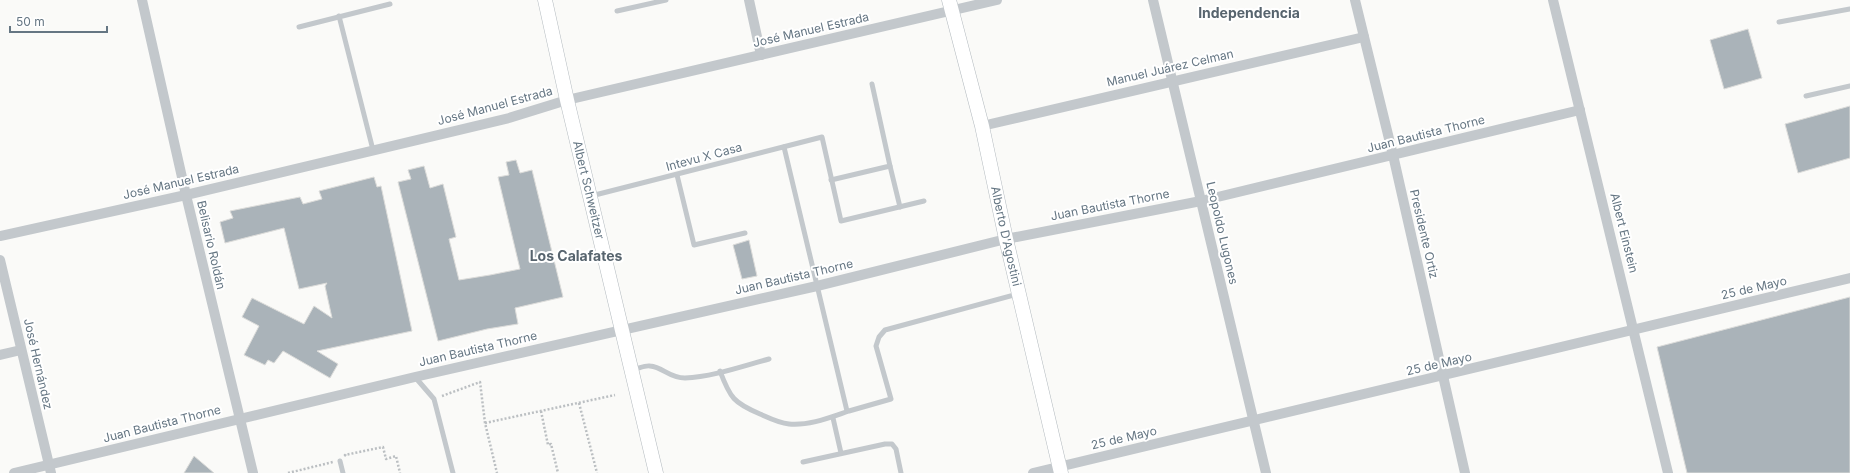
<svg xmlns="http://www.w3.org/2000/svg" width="1850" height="473" font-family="Inter,sans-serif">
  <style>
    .building { fill: #aab3b9; stroke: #dcdcda }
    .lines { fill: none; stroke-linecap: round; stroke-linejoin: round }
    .secondary-casing { stroke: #b3babf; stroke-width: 15 }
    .path { stroke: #bbbfc2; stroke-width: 2.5; stroke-dasharray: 2 2; stroke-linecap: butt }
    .service { stroke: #c3c8cc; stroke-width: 5 }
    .minor { stroke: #c3c8cc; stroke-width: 10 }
    .secondary { stroke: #fff; stroke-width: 14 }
    .labels { text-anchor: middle; stroke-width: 4; stroke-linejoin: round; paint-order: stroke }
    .street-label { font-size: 12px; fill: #657683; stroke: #fff }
    .quarter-label { font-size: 14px; font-weight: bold; fill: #57646e; stroke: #fff }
  </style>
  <rect width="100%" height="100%" fill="#fafaf8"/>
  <g class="building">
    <polygon points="1748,29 1762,78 1724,89 1710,40"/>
    <polygon points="1850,106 1850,158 1798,173 1785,124"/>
    <polygon points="516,160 520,173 532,170 563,297 515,308 518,324 487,329 438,341 398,182 411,179 408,170 424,166 430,188 443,184 456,237 449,239 459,280 490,275 520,269 498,177 509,175 506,162"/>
    <polygon points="374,177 377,187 381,186 412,331 317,351 338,364 330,378 283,351 274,363 268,360 265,365 244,355 259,326 242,317 252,298 304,324 314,306 332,318 325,286 327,283 299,289 284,228 225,243 220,222 233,218 230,211 300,197 303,204 322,199 319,191"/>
    <polygon points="749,240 757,276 742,279 733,245"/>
    <polygon points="1850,297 1850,473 1687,473 1657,347"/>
    <polygon points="194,456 214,473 184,473"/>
  </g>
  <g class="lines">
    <g class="secondary-casing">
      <g id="secondary">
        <path id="s1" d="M 545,0 L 567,100 L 656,473"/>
        <path id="s2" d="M 949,0 L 982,126 L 1006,239 L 1061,473"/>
      </g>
    </g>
    <g class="path">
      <polyline points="442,396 480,382 485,423 497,473"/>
      <polyline points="579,403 597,473"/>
      <polyline points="541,411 548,445 551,444 558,473"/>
      <polyline points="485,423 615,395"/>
      <polyline points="346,456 345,455 383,447 386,459 396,456 400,473"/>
      <polyline points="288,473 333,462"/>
    </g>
    <g class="service">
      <polyline points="617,11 666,0"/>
      <polyline points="339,16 373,150"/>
      <polyline points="1779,22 1850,9"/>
      <polyline points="299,27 390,4"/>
      <polyline points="1806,96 1850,86"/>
      <polyline points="784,147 847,411"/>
      <polyline points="890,166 900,207"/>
      <polyline points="677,175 694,245 745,233"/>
      <polyline points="831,180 890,166 872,84"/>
      <polyline points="591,196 822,137 841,221 924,201"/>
      <path d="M 632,370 C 638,369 645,365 650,366 C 663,367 669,378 685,378 C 712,377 743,366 769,359"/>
      <path d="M 720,371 C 730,398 734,403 760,414 C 769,418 779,423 789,424 C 809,426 831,417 849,411 C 863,407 877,403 891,399 L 876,346 L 879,337 L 885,330 L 1018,294"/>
      <polyline points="415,377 434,399 453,473"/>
      <polyline points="833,418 841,453"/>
      <polyline points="340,461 343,473"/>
      <polyline points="803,462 885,444 892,444 896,449 901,473"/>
    </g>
    <g class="minor">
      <polyline points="142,0 186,195 253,473"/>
      <polyline points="749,0 761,55"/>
      <polyline points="1153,0 1266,473"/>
      <polyline points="1355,0 1393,155 1465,473"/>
      <polyline points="1553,0 1668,473"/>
      <polyline points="982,126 1364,37"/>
      <polyline points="0,236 186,195 509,118 567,100 997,0"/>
      <polyline points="0,260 51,473"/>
      <polyline points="0,355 21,350"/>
      <polyline points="14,473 415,377 817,286 1006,239 1201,201 1580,110"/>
      <polyline points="1033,473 1850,278"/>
    </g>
    <use href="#secondary" class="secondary"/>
  </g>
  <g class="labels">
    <g class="street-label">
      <text transform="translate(811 30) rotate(-13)" y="4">José Manuel Estrada</text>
      <text transform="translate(1170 68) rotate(-13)" y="4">Manuel Juárez Celman</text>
      <text transform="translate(495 106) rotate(-15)" y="4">José Manuel Estrada</text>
      <text transform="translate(1426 134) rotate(-14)" y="4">Juan Bautista Thorne</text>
      <text transform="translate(704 157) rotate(-15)" y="4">Intevu X Casa</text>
      <text transform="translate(181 182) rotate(-13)" y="4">José Manuel Estrada</text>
      <text dy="4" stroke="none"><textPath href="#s1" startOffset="195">Albert Schweitzer</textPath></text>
      <text transform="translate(1110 205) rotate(-11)" y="4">Juan Bautista Thorne</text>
      <text transform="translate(1222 233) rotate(77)" y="4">Leopoldo Lugones</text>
      <text transform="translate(1624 233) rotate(76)" y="4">Albert Einstein</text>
      <text transform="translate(1424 234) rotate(77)" y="4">Presidente Ortiz</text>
      <text dy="4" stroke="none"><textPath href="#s2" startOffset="243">Alberto D'Agostini</textPath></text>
      <text transform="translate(211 245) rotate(77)" y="4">Belisario Roldán</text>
      <text transform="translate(794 277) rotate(-13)" y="4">Juan Bautista Thorne</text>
      <text transform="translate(1754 288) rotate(-13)" y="4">25 de Mayo</text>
      <text transform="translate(478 349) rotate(-13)" y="4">Juan Bautista Thorne</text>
      <text transform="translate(38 364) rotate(77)" y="4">José Hernández</text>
      <text transform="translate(1439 364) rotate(-13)" y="4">25 de Mayo</text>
      <text transform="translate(162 424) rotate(-14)" y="4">Juan Bautista Thorne</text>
      <text transform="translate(1124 438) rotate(-13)" y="4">25 de Mayo</text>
    </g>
    <g class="quarter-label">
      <text x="1249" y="18">Independencia</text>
      <text x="576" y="261">Los Calafates</text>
    </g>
  </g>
  <path d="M10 26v6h97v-6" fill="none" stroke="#657683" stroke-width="2"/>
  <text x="16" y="26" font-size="12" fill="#657683" stroke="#ffffff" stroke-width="3" paint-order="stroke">50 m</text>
</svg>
